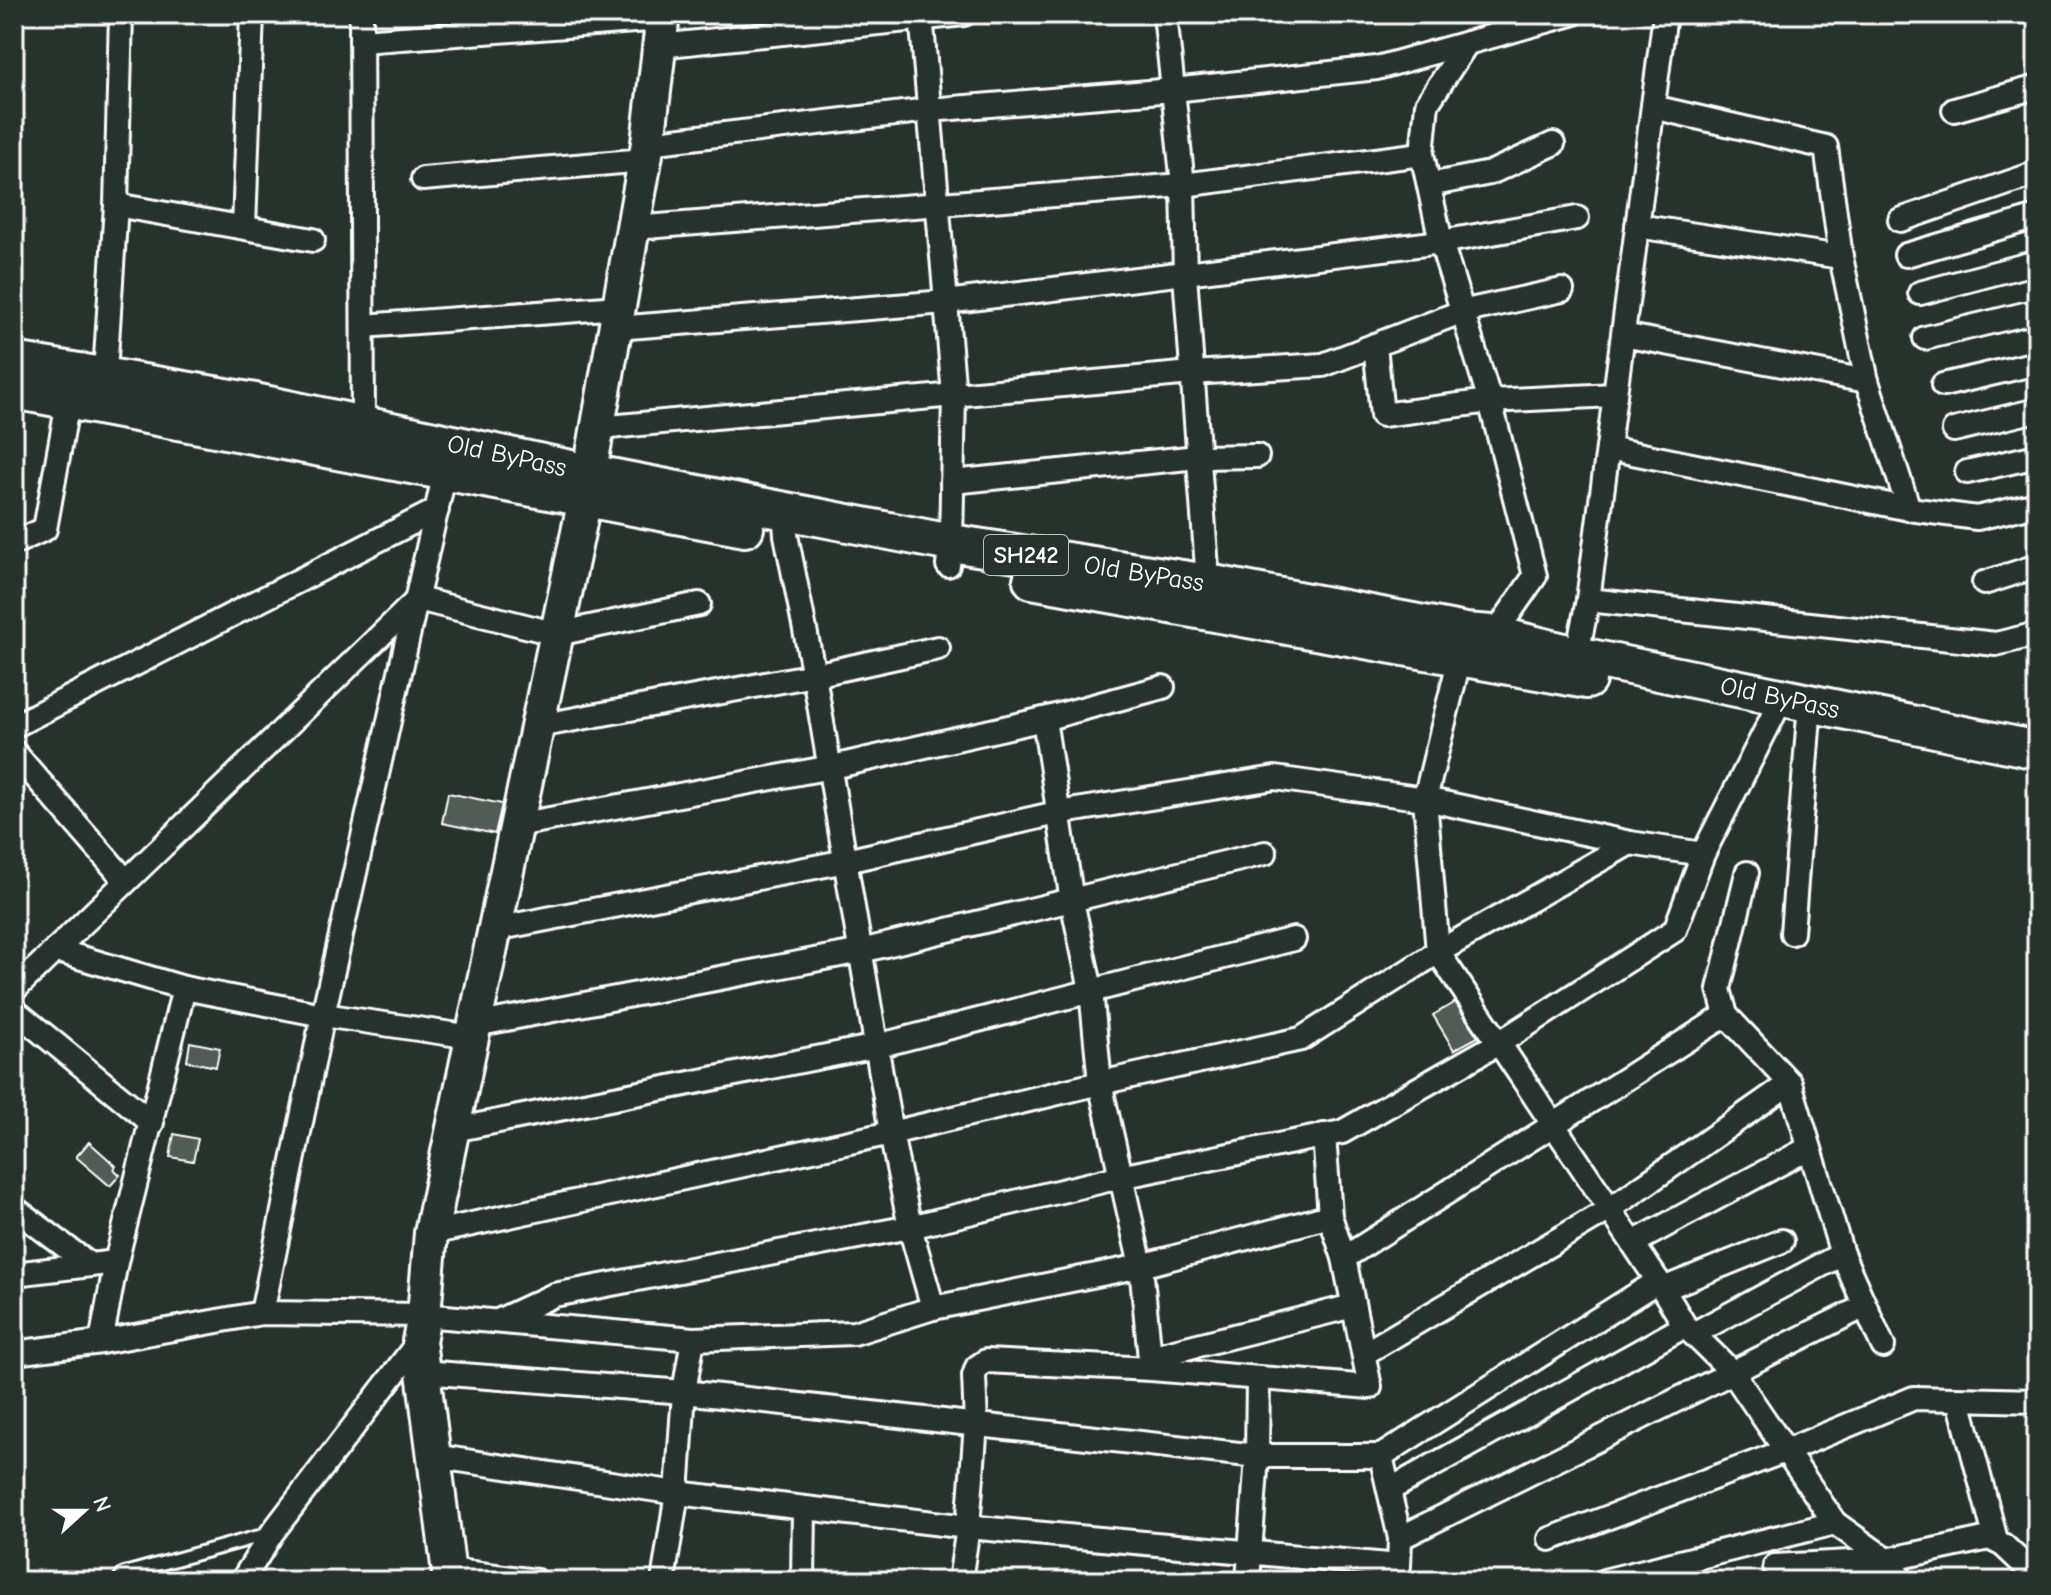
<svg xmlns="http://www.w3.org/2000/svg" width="2051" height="1595" font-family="'Comic Neue',sans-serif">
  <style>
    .building { fill: #515c57; stroke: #fff; stroke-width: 2 }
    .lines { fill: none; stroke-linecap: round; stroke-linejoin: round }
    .service-casing { stroke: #fff; stroke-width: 17 }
    .minor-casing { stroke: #fff; stroke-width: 28 }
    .secondary-casing { stroke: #fff; stroke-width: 38 }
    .primary-casing { stroke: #fff; stroke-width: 42 }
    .service { stroke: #26332d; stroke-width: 11 }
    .minor { stroke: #26332d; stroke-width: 22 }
    .secondary { stroke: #26332d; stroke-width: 32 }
    .primary { stroke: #26332d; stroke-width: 36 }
    .labels { text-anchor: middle; stroke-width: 8; stroke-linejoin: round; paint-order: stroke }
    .shield { fill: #26332d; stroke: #bec2c0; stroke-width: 2 }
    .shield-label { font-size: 24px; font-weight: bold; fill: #fff }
    .street-label { font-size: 26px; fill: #fff; stroke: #26332d }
  </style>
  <rect width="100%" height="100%" fill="#26332d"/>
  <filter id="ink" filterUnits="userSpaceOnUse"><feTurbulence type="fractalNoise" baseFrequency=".0125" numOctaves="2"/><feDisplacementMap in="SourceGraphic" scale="16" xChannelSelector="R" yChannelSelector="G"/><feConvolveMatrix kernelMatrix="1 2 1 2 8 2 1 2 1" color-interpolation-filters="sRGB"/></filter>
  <g filter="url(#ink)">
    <g class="building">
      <polygon points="448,793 502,804 495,834 442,823"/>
      <polygon points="1455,1002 1478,1037 1454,1050 1433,1015"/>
      <polygon points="190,1042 220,1048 216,1067 187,1061"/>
      <polygon points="174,1134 198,1139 193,1161 170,1157"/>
      <polygon points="89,1142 116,1166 114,1169 120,1175 110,1186 76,1157"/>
    </g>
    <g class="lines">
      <g class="service-casing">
        <polyline id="service" points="118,1581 123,1574 268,1534"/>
      </g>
      <g class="minor-casing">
        <g id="minor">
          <polyline points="361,14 363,425"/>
          <polyline points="921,14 954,395 951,543 948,565"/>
          <polyline points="1165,14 1183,185 1185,275 1209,595"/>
          <polyline points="361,41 662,19"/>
          <polyline points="1467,43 1427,104 1422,154 1441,242 1490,401 1535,576 1488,644"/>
          <polyline points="659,46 964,14"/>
          <polyline points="1653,107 1826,147 1841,257 1867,381 1909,509"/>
          <polyline points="1954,110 2037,87"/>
          <polyline points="648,143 929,110 1173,90 1377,68 1572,14"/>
          <polyline points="423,179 645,160"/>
          <polyline points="1429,185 1490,173 1553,144"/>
          <polyline points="116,205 313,240"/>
          <polyline points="1900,220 2037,173"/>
          <polyline points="1637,226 1841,257"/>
          <polyline points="244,227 252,14"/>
          <polyline points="633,228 1183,185 1422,154"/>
          <polyline points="1906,255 2037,217"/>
          <polyline points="1920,293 2037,262"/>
          <polyline points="363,326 619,307"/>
          <polyline points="616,328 946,302 1441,242 1577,218"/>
          <polyline points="1623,335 1867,381"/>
          <polyline points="1925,338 2037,311"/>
          <polyline points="1375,345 1382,415 1490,401 1615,395"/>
          <polyline points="1943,385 2037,363"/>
          <polyline points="104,388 116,205 121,14"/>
          <polyline points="598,428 1192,373 1323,365 1461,312 1562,290"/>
          <polyline points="1954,430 2037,410"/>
          <polyline points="1608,448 1909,509 1977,518 2037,504"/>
          <polyline points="1967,472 2037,456"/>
          <polyline points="952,482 1198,457 1257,456"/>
          <polyline points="784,511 786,535 814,675 891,1133 910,1227 933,1308"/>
          <polyline points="14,543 45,529 70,391"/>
          <polyline points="1984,583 2037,566"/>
          <polyline points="1588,600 1996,644 2037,634"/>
          <polyline points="1463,645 1425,799 1438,952 1658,1281 1685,1326 1733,1373 1835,1523 1887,1560 1902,1581"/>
          <polyline points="1575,664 1588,600 1665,14"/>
          <polyline points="1044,719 1072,901 1091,990 1100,1083 1141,1266 1151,1369"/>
          <polyline points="14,726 437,510"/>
          <polyline points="538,726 814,675 938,648"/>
          <polyline points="14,752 126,881"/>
          <polyline points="517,825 837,766 1044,719 1163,687"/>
          <polyline points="1747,873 1719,989 1726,1015 1790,1083 1842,1254 1883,1346"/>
          <polyline points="495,929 846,861 1057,813 1275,778 1425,799 1630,843 1703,854"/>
          <polyline points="1792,933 1810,703"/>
          <polyline points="55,950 184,988 323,1015 472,1037"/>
          <polyline points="14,990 418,599 557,634 699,604"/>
          <polyline points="14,1010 152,1123"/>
          <polyline points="475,1025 861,951 1265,853"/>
          <polyline points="453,1130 877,1046 1294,939"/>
          <polyline points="14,1208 90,1265"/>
          <polyline points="431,1233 891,1133 1100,1083 1301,1039 1438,952 1630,843"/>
          <polyline points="1633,1243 1809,1148"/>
          <polyline points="1344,1258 1726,1015"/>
          <polyline points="14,1274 116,1262"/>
          <polyline points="1663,1289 1782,1241"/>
          <polyline points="262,1313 323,1015 445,472"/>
          <polyline points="498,1321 554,1295 910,1227 1120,1177 1342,1132 1499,1043 1675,930 1703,854 1774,714 1780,696"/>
          <polyline points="1693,1334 1842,1254"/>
          <polyline points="101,1342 116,1262 184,988"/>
          <polyline points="14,1353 101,1342 262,1313 424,1315 693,1339 854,1333 933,1308 1141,1266 1330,1216"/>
          <polyline points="1365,1353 1610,1209 1790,1083"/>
          <polyline points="1150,1357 1353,1306"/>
          <polyline points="423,1372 684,1392 1257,1456 1381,1456 1658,1281"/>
          <polyline points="1959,1400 1996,1540"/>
          <polyline points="433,1456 677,1493 968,1527 1399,1566 1400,1538 1381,1456"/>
          <polyline points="1389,1490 1685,1326"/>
          <polyline points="1400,1538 1865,1306"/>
          <polyline points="1550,1539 1788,1450 1914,1398 2037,1401"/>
          <polyline points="1775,1566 1887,1560 1989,1538 2003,1545 2037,1577"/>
          <polyline points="448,1570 536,1581"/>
          <polyline points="242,1581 272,1533 419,1341"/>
          <polyline points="663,1581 677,1493 684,1392 693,1339"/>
          <polyline points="803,1581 804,1508"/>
          <polyline points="960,1581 968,1527 976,1424 974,1376 977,1367 986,1361 1151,1369 1370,1387 1344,1258 1330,1216 1324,1135"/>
          <polyline points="1248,1581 1257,1456 1258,1380"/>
          <polyline points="1604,1581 1835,1523"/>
        </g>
      </g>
      <g class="secondary-casing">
        <polyline id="secondary" points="450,1581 419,1341 424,1315 431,1233 585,499 648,143 663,14"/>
      </g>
      <g class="primary-casing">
        <g id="primary">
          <polyline points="14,361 255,402 590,473 951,543 1208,583 1465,632 1492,634 1576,655 2037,750"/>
          <polyline points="14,390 745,528"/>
          <polyline points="1032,580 1587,680"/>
        </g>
      </g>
      <use href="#service" class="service"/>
      <use href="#minor" class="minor"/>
      <use href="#secondary" class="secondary"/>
      <use href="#primary" class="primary"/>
    </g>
  </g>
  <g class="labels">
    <rect class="shield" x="984" y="535" width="84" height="40" rx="6"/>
    <g class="shield-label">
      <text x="1026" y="563">SH242</text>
    </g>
    <g class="street-label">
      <text transform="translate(507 455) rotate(12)" y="9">Old ByPass</text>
      <text transform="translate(1144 573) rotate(9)" y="9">Old ByPass</text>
      <text transform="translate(1780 697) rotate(12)" y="9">Old ByPass</text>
    </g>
  </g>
  <rect width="2051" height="1595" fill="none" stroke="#26332d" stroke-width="48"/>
  <rect x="24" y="24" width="2003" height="1547" fill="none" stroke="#fff" stroke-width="3" filter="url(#ink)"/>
  <g transform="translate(84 1511) rotate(69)" stroke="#26332d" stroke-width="6" paint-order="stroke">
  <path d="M0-6L14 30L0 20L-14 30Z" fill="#ffffff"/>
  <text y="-12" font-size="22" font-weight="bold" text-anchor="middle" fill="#ffffff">N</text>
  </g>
</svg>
